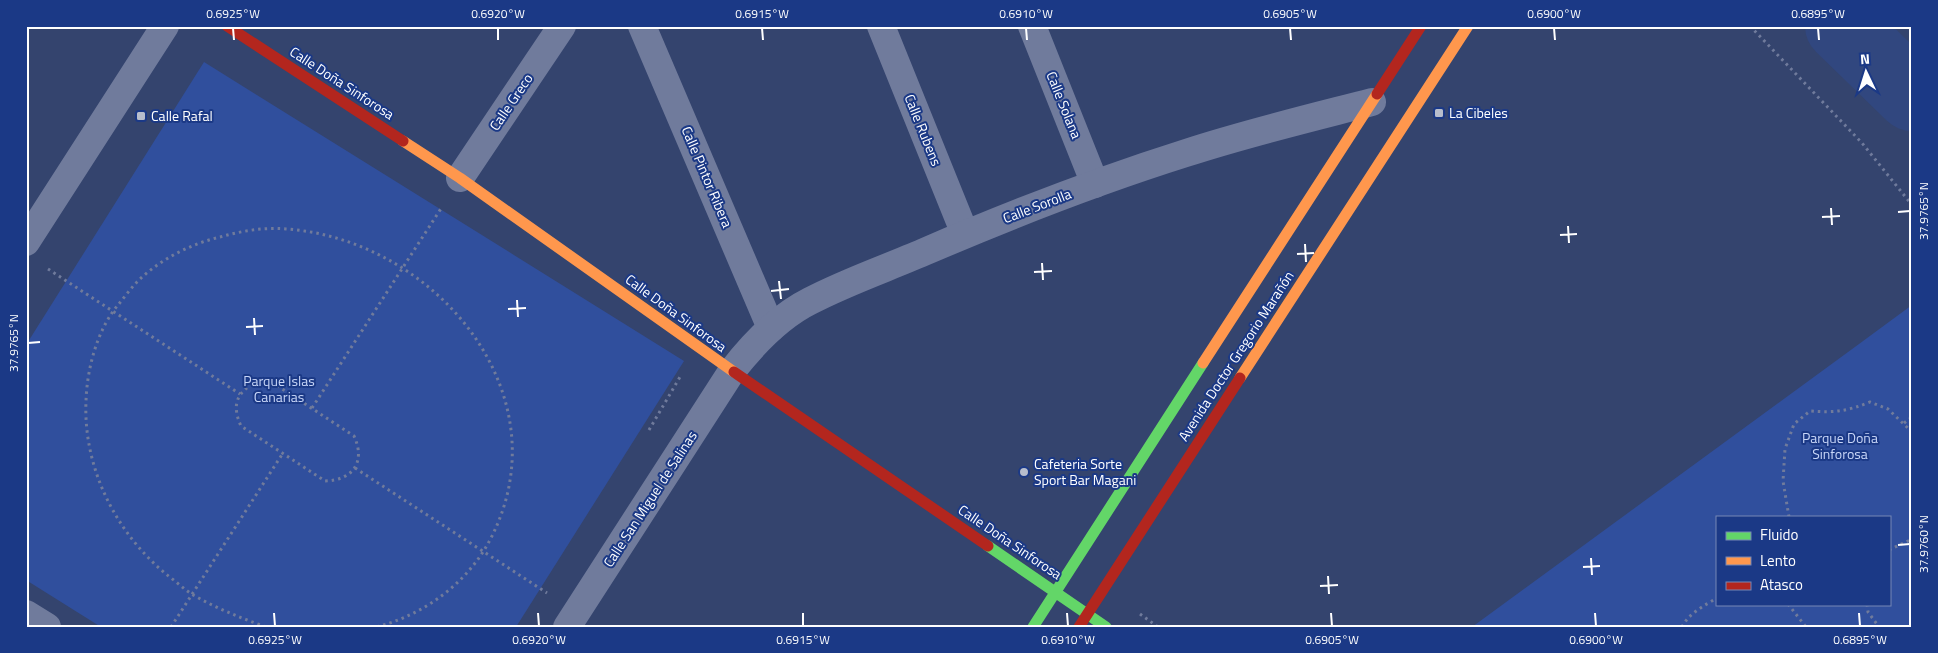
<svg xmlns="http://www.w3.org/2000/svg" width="1938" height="653" font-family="'Titillium Web',sans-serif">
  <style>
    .green { fill: #304f9d; fill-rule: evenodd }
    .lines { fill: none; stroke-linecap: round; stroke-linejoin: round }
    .river { stroke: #31477f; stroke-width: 72 }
    .path { stroke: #707b9c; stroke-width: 3; stroke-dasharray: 2.5 4; stroke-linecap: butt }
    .street { stroke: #707b9c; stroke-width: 28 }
    .fast { stroke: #63d668; stroke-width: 11 }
    .slow { stroke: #ff974d; stroke-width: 11 }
    .jam { stroke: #b3261e; stroke-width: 11 }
    .ticks { fill: none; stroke: #fff; stroke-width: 2 }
    .poi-dot { fill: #b8becc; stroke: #1b3986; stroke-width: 2 }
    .labels { text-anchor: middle; stroke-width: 4; stroke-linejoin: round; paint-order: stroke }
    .street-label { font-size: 14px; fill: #fff; stroke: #1b3986 }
    .poi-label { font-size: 14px; fill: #fff; stroke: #1b3986; text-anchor: start }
    .park-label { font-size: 14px; fill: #c8d6f8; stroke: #1b3986 }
    .neatline { fill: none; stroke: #fff; stroke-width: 2 }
    .ticks-label { font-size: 12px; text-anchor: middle; fill: #fff }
  </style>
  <rect width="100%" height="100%" fill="#34446e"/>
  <g class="green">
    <polygon points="204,62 684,361 516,627 101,627 26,580 26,345"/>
    <path d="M 1912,305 L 1912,627 L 1472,627 L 1859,344 ZM 1717,517 L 1889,517 L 1889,604 L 1717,604 Z"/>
  </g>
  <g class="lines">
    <polyline class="river" points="1841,26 1912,95"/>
    <g class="path">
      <polyline points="1750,26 1862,143 1912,205"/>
      <polyline points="48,269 240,394"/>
      <path d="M 259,381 L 270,381 L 354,436 C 366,462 353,480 325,481 L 241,426 C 231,404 237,391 259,381 Z"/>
      <polyline points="312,408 442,207"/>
      <polyline points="1904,423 1912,417"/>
      <polyline points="649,430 680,377"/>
      <polyline points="355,468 547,593"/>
      <path d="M 1789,517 L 1783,481 L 1785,449 L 1794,424 L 1810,411 C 1834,413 1848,411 1870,402 L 1888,409 L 1912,432"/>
      <polyline points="1889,550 1908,541 1912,541"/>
      <polyline points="1788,604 1806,627"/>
      <polyline points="1867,604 1868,612 1879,627"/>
      <polyline points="1140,614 1158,627"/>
      <polyline points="171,627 283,453"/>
      <path d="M 266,627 C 241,618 218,609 195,596 C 186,591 179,584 171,578 C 117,536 83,469 86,401 C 87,369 97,330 118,305 C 124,298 130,289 137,282 C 159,260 190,244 220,237 C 241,231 264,227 286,229 C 434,239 565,393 491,538 C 468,583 424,615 376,627"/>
      <path d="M 1682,627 C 1688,614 1705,605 1717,598"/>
    </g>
    <g class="street">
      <polyline points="642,26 771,328"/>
      <polyline points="881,26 965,234"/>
      <polyline points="1032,26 1095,184"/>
      <polyline points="460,178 562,26"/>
      <polyline points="26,242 165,26"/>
      <polyline points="26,614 47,627"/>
      <path d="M 567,627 L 732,371 C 753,344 778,317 810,301 C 846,282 887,268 924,252 C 1010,215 1097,181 1186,153 C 1247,133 1310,118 1372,102"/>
    </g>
    <g class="fast">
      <polyline points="988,546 1106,627"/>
      <polyline points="1033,627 1203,363"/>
    </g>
    <g class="slow">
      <polyline points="403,141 460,178 734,372"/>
      <polyline points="1203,363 1377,94"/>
      <polyline points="1240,378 1468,26"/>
    </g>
    <g class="jam">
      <polyline points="227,26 403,141"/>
      <polyline points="1377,94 1421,26"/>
      <polyline points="734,372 988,546"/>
      <polyline points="1079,627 1240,378"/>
    </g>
  </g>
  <path class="ticks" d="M 233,28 L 234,40M 498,28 L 498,40M 762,28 L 763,40M 1026,28 L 1027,40M 1290,28 L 1291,40M 1554,28 L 1555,40M 1818,28 L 1819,40M 1831,208 L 1832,225M 1898,212 L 1910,211M 1822,217 L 1840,216M 1568,226 L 1569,243M 1560,235 L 1577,234M 1305,244 L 1306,262M 1297,254 L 1314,253M 1042,263 L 1043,280M 1034,272 L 1052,271M 779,281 L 781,299M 771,291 L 789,289M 517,300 L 518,317M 508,309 L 526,308M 254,318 L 255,335M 246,327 L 263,326M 28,343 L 40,342M 1898,545 L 1910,544M 1591,558 L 1592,575M 1583,567 L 1600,566M 1328,576 L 1329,594M 1320,586 L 1338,585M 274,613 L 275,626M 538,613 L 539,626M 803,613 L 803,626M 1067,613 L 1068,626M 1331,613 L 1332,626M 1595,613 L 1596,626M 1859,613 L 1860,626"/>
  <g class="poi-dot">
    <rect x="1434" y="108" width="10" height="10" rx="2.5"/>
    <rect x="136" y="111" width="10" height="10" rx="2.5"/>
    <circle cx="1024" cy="472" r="5"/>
  </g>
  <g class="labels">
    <g class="street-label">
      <text transform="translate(342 83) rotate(33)" y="5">Calle Doña Sinforosa</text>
      <text transform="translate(511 102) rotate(-56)" y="5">Calle Greco</text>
      <text transform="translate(1064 105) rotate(68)" y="5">Calle Solana</text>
      <text transform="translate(923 130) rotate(68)" y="5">Calle Rubens</text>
      <text transform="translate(707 177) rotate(67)" y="5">Calle Pintor Ribera</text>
      <text transform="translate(1037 206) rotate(-21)" y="5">Calle Sorolla</text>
      <text transform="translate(676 313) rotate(36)" y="5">Calle Doña Sinforosa</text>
      <text transform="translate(1236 356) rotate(-57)" y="5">Avenida Doctor Gregorio Marañón</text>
      <text transform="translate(650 499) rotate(-57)" y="5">Calle San Miguel de Salinas</text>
      <text transform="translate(1010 542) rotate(34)" y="5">Calle Doña Sinforosa</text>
    </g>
    <g class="poi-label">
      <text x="1449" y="118">La Cibeles</text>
      <text x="151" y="121">Calle Rafal</text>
      <text x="1034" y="469">Cafeteria Sorte<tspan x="1034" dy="16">Sport Bar Magani</tspan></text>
    </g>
    <g class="park-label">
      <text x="279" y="386">Parque Islas<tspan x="279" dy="16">Canarias</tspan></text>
      <text x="1840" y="443">Parque Doña<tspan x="1840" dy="16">Sinforosa</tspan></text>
    </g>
  </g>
  <rect width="1938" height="653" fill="none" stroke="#1b3986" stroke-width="55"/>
  <rect x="1716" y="516" width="175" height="90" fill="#1b3986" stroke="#7688b6"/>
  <rect x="1726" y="532" width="25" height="8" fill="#63d668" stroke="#7688b6"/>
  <text x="1760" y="540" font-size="15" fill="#ffffff">Fluido</text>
  <rect x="1726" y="557" width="25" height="8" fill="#ff974d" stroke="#7688b6"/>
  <text x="1760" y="566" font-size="15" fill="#ffffff">Lento</text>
  <rect x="1726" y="582" width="25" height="8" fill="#b3261e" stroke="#7688b6"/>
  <text x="1760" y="590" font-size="15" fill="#ffffff">Atasco</text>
  <g transform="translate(1866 72) rotate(356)" stroke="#1b3986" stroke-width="4" paint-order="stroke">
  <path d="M0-4L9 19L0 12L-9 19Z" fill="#ffffff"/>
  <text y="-8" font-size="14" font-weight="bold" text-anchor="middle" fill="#ffffff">N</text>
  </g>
  <rect x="28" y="28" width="1882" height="598" class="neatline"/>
  <g class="ticks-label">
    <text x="233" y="18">0.6925°W</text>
    <text x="498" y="18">0.6920°W</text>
    <text x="762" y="18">0.6915°W</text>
    <text x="1026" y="18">0.6910°W</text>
    <text x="1290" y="18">0.6905°W</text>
    <text x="1554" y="18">0.6900°W</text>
    <text x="1818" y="18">0.6895°W</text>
    <text transform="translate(1924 211) rotate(-90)" y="4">37.9765°N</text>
    <text transform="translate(14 343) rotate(-90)" y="4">37.9765°N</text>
    <text transform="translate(1924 544) rotate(-90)" y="4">37.9760°N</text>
    <text x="275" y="644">0.6925°W</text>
    <text x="539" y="644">0.6920°W</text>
    <text x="803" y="644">0.6915°W</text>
    <text x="1068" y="644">0.6910°W</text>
    <text x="1332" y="644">0.6905°W</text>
    <text x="1596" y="644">0.6900°W</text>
    <text x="1860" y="644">0.6895°W</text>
  </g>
</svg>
